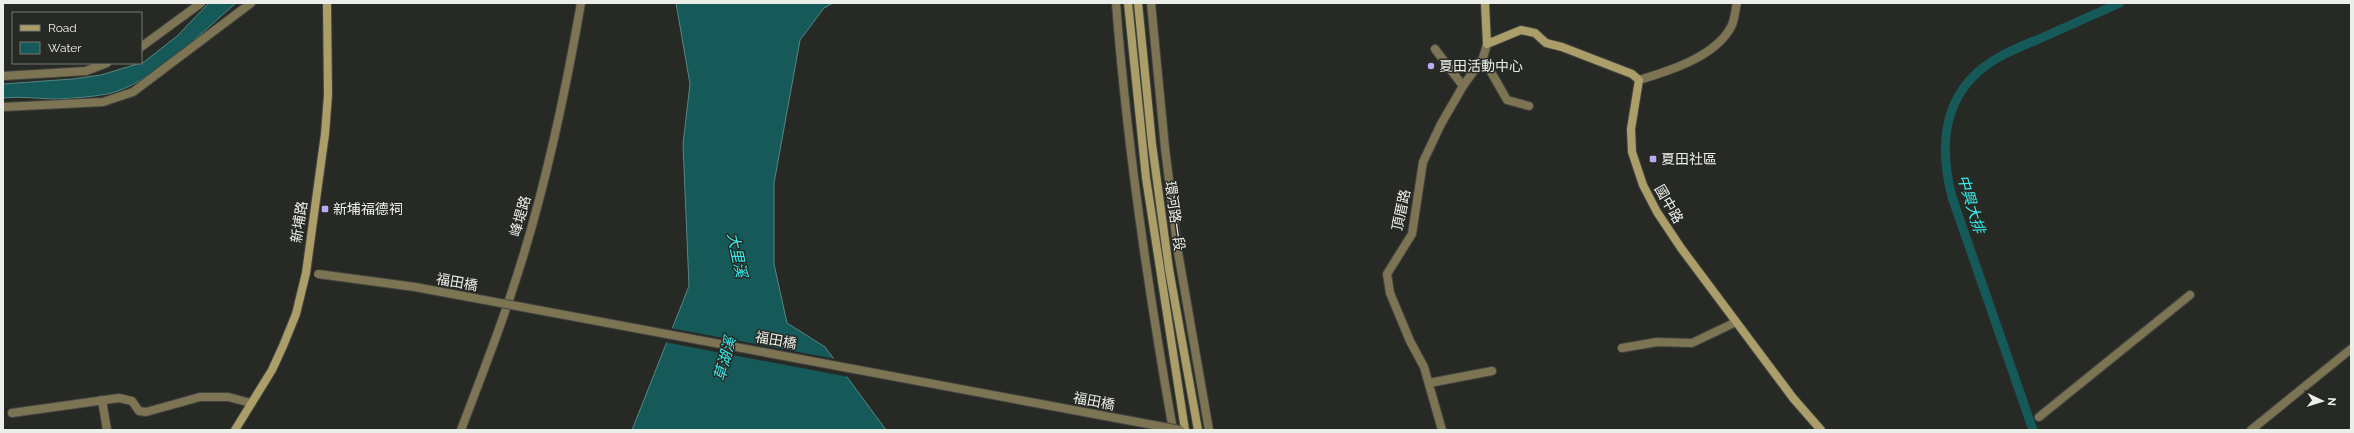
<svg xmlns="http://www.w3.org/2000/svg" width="2354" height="433" font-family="Raleway,'Noto Sans TC',sans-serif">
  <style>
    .water { fill: #155959; stroke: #568684 }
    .pier { fill: #272a24 }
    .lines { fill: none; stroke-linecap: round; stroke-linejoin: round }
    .canal { stroke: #155959; stroke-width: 9 }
    .street-casing { stroke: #434540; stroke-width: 10 }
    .secondary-casing { stroke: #434540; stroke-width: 10 }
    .street { stroke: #7c7453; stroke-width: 8 }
    .secondary { stroke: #ab9e69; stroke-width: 8 }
    .street-bridge-casing { stroke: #434540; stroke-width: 10; stroke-linecap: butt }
    .street-bridge { stroke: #7c7453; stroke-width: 8 }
    .poi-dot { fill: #bbaaf6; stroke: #272a24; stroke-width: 1.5 }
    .labels { text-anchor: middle; stroke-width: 3; stroke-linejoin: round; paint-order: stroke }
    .poi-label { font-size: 14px; fill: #eceeea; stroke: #272a24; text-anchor: start }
    .street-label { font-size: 14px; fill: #eceeea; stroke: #272a24 }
    .water-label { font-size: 15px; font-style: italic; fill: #37edee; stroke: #272a24 }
  </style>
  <rect width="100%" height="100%" fill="#272a24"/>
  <g class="water">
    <path d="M 209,3 L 236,3 C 203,31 149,86 107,94 C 91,97 74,98 58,99 C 39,99 22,96 3,98 L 3,84 L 72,79 L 101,75 L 144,62 L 177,36 Z"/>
    <polygon points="676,3 833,3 824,8 800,40 774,183 774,264 787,323 825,347 886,430 632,430 689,286 683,144 690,84"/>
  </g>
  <polygon class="pier" points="670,328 836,359 849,377 664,342"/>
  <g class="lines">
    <path class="canal" d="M 2033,430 L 1952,197 C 1937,139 1945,85 2003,55 C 2014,49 2027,44 2039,39 C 2066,27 2093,15 2120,3"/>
    <g class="street-casing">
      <g id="street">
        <path d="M 1116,3 C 1127,146 1148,289 1173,430"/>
        <polyline points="1151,3 1165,148 1178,252 1209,430"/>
        <polyline points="141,47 201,3"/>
        <polyline points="1435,49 1463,86"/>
        <polyline points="1483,58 1507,100 1529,106"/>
        <polyline points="3,76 86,71 107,63"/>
        <path d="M 1639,80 C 1669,71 1715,57 1731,27 C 1735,20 1735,10 1737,3"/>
        <polyline points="3,107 103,102 133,92 251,3"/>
        <polyline points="1622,348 1657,342 1692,343 1736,322"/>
        <polyline points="1429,383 1492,371"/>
        <polyline points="102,400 107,430"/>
        <polyline points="12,413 119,398 132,401 139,411 146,412 200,397 228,397 251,403"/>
        <polyline points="2039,417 2190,295"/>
        <path d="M 461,430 C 478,385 496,340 511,294 C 543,200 564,101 581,3"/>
        <polyline points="1442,430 1424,367 1410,341 1390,293 1387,274 1412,234 1423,162 1441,124 1463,86 1483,58 1487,44"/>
        <polyline points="2251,430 2351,349"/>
      </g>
    </g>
    <g class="secondary-casing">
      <g id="secondary">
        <polyline points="1128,3 1146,178 1185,430"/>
        <polyline points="1138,3 1152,144 1169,269 1198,430"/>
        <polyline points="1485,3 1487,44 1521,30 1535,33 1546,43 1562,47 1632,74 1639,80 1631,129 1632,152 1643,185 1657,212 1681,248 1793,398 1821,430"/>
        <polyline points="235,430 272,370 283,346 296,314 306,273 325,134 328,95 327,3"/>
      </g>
    </g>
    <use href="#street" class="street"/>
    <use href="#secondary" class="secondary"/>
    <g class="street-bridge-casing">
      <polyline id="street-bridge" points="318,274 415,287 1180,430"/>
    </g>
    <use href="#street-bridge" class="street-bridge"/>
  </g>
  <g class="poi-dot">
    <circle cx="1431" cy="66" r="4"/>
    <rect x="1649" y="155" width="8" height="8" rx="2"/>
    <rect x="321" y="205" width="8" height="8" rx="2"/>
  </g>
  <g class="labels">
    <g class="poi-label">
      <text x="1439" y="71">夏田活動中心</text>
      <text x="1661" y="164">夏田社區</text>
      <text x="333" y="214">新埔福德祠</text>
    </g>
    <g class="street-label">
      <text transform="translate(1669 204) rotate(60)" y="5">國中路</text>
      <text transform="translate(1401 210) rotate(-78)" y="5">頂厝路</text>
      <text transform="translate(520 216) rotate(-74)" y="5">峰堤路</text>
      <text transform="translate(1175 216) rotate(82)" y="5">環河路一段</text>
      <text transform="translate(299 222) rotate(-81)" y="5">新埔路</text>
      <text transform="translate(457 282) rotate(10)" y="5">福田橋</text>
      <text transform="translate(776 340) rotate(10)" y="5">福田橋</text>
      <text transform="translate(1094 401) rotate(11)" y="5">福田橋</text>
    </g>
    <g class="water-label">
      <text transform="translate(1971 204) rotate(73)" y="5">中興大排</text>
      <text transform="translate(737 255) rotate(78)" y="5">大里溪</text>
      <text transform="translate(725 359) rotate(-75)" y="5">草湖溪</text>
    </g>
  </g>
  <rect width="2354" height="433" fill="none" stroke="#eceeea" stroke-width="8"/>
  <rect x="12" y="12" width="130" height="52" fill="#272a24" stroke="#767873"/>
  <rect x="20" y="25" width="20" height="6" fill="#ab9e69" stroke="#767873"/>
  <text x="48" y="32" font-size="12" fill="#eceeea">Road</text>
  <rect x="20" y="42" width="20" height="12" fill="#155959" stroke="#767873"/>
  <text x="48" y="52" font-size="12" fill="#eceeea">Water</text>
  <g transform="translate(2322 401) rotate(94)" stroke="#272a24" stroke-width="3" paint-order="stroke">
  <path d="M0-3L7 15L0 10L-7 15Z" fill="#eceeea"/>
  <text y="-6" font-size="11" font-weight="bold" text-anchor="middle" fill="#eceeea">N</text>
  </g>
</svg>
